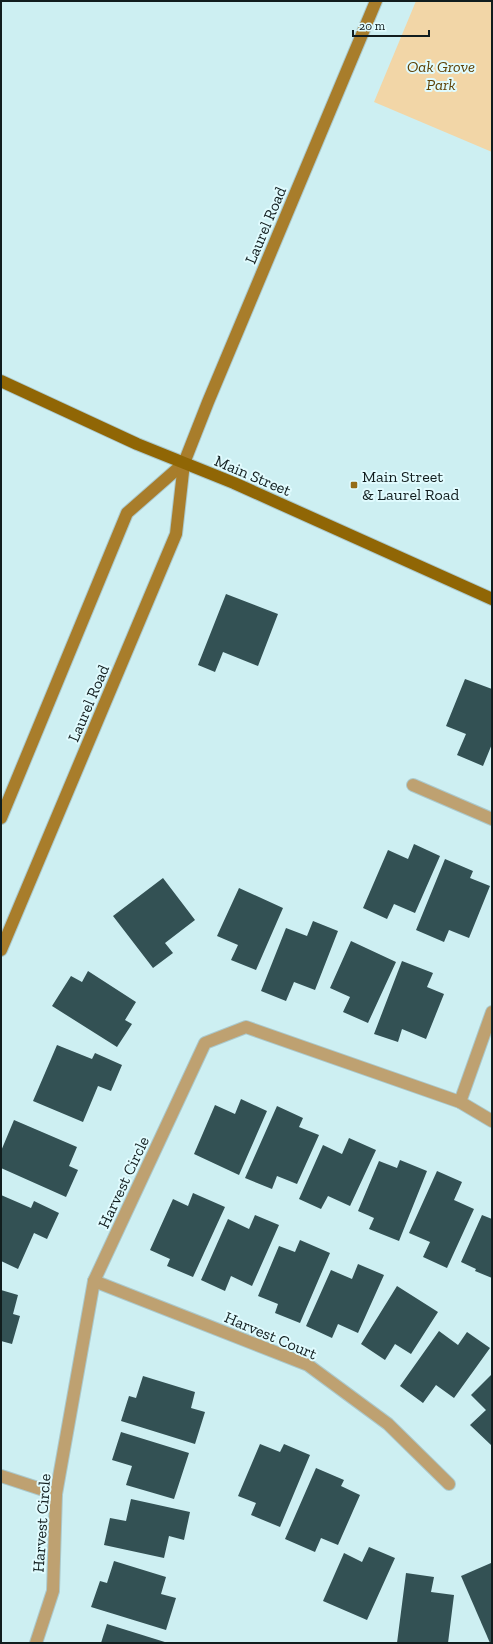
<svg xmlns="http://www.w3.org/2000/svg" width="493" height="1644" font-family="'Zilla Slab',serif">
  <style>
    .green { fill: #f2d6a7 }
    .building { fill: #335154 }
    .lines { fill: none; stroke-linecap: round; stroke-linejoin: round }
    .street-casing { stroke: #abc9cc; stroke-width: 14 }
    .secondary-casing { stroke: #abc9cc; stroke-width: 14 }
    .primary-casing { stroke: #abc9cc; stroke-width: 14 }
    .street { stroke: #bea171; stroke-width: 12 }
    .secondary { stroke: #a87d2b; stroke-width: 12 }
    .primary { stroke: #906605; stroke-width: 12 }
    .poi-dot { fill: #966d18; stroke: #e0fbfe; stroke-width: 1.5 }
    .labels { text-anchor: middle; stroke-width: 4; stroke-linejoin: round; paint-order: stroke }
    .park-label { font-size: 16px; font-style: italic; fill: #5d4105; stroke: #e0fbfe }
    .street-label { font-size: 16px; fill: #111d1e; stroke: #e0fbfe }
    .poi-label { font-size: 16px; fill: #111d1e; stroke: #e0fbfe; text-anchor: start }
  </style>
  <rect width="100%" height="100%" fill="#cdeff2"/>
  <polygon class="green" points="416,1 492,1 492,152 374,102"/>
  <g class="building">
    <polygon points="226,594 278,614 258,666 223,652 215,672 198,665"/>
    <polygon points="465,679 492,689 492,744 483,766 457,755 466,734 446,726"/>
    <polygon points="414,844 440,856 415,913 394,904 387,919 363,908 388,850 408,859"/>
    <polygon points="445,859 473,871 470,878 490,886 469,938 449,930 444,942 416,930"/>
    <polygon points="163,878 195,920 165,943 173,953 153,968 113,916"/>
    <polygon points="239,888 283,908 256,970 231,960 238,945 217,936"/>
    <polygon points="313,921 338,931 315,990 294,982 286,1001 261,991 286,928 307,936"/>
    <polygon points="351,941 396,962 368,1023 343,1012 350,997 330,988"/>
    <polygon points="402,961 433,973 427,987 444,994 426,1039 402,1029 398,1042 374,1034"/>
    <polygon points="88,971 136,1002 125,1020 132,1024 117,1047 52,1006 71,976 82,982"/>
    <polygon points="57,1045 92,1059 95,1053 122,1065 111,1091 98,1086 83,1122 33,1101"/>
    <polygon points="241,1099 267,1111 239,1175 194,1154 215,1105 235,1114"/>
    <polygon points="277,1106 303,1118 299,1127 319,1135 297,1184 277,1176 272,1189 245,1178"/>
    <polygon points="14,1120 77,1147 69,1166 78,1170 66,1197 1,1168 1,1151"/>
    <polygon points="349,1138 376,1150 350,1206 328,1196 321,1209 299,1199 323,1145 342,1154"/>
    <polygon points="400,1160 427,1171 399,1241 369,1229 374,1218 358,1211 379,1161 397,1168"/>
    <polygon points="437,1171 462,1182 454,1200 474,1209 447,1268 423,1257 430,1242 409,1233"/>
    <polygon points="193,1193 225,1207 193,1277 167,1266 170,1259 150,1250 173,1199 188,1206"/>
    <polygon points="1,1195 31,1208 34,1201 59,1213 47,1239 34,1233 18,1269 1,1261"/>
    <polygon points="255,1215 279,1225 252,1286 231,1276 225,1291 201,1280 228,1219 249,1229"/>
    <polygon points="482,1215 492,1219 492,1278 475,1271 476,1269 461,1262"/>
    <polygon points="300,1240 330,1253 300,1323 275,1313 278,1304 258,1296 279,1246 295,1252"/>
    <polygon points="358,1264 384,1275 358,1333 338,1324 332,1338 306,1326 331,1270 352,1279"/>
    <polygon points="397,1286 438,1312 411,1354 395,1344 385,1360 361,1344"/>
    <polygon points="1,1290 18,1295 13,1314 20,1316 12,1344 1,1341"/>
    <polygon points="439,1331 458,1345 467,1332 490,1348 454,1398 436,1385 423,1403 400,1386"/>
    <polygon points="492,1374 492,1444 491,1445 470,1425 486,1410 471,1395"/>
    <polygon points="143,1376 195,1392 191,1408 205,1412 195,1444 121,1421 129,1396 136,1398"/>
    <polygon points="121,1432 189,1453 174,1499 126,1485 132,1466 112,1460"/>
    <polygon points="260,1444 280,1452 284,1444 310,1455 280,1527 251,1515 256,1503 238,1496"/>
    <polygon points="316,1468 344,1480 341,1486 360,1495 338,1545 321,1538 315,1552 285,1539"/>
    <polygon points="131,1499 190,1512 184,1540 169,1536 164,1558 104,1545 110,1518 126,1521"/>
    <polygon points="369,1547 395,1558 367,1620 323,1601 344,1553 362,1562"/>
    <polygon points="114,1561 166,1577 161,1594 176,1598 166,1630 91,1607 100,1581 107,1583"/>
    <polygon points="491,1563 492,1566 492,1643 490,1643 461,1576"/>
    <polygon points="406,1573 434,1577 431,1592 454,1595 448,1643 397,1643"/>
    <polygon points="107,1624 168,1643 101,1643"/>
  </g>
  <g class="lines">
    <g class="street-casing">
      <g id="street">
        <polyline points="413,785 492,819"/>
        <polyline points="460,1102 492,1012"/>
        <polyline points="94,1281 308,1365 388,1424 449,1484"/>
        <polyline points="1,1476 56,1494"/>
        <polyline points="36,1643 53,1591 56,1494 94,1281 205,1043 246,1027 460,1102 492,1121"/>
      </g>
    </g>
    <g class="secondary-casing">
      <g id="secondary">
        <polyline points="1,818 127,513 184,463"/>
        <polyline points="1,950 176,534 184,463 208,402 376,1"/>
      </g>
    </g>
    <g class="primary-casing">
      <polyline id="primary" points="1,381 137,444 234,483 492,599"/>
    </g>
    <use href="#street" class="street"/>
    <use href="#secondary" class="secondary"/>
    <use href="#primary" class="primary"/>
  </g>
  <rect class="poi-dot" x="350" y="481" width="8" height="8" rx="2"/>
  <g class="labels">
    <g class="park-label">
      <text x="441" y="72">Oak Grove<tspan x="441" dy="18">Park</tspan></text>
    </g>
    <g class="street-label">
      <text transform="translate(265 225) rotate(-67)" y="6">Laurel Road</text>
      <text transform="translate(253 475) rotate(23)" y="6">Main Street</text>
      <text transform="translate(88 703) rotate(-67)" y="6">Laurel Road</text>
      <text transform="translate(123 1182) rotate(-65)" y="6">Harvest Circle</text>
      <text transform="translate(271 1335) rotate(23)" y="6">Harvest Court</text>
      <text transform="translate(41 1523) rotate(-86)" y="6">Harvest Circle</text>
    </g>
    <g class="poi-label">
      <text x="362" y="482">Main Street<tspan x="362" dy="18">&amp; Laurel Road</tspan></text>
    </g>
  </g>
  <rect width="493" height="1644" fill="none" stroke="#111d1e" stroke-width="4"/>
  <path d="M353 30v6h76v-6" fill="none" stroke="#111d1e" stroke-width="2"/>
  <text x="359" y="30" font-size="12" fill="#111d1e" stroke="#e0fbfe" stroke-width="3" paint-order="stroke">20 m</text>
</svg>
